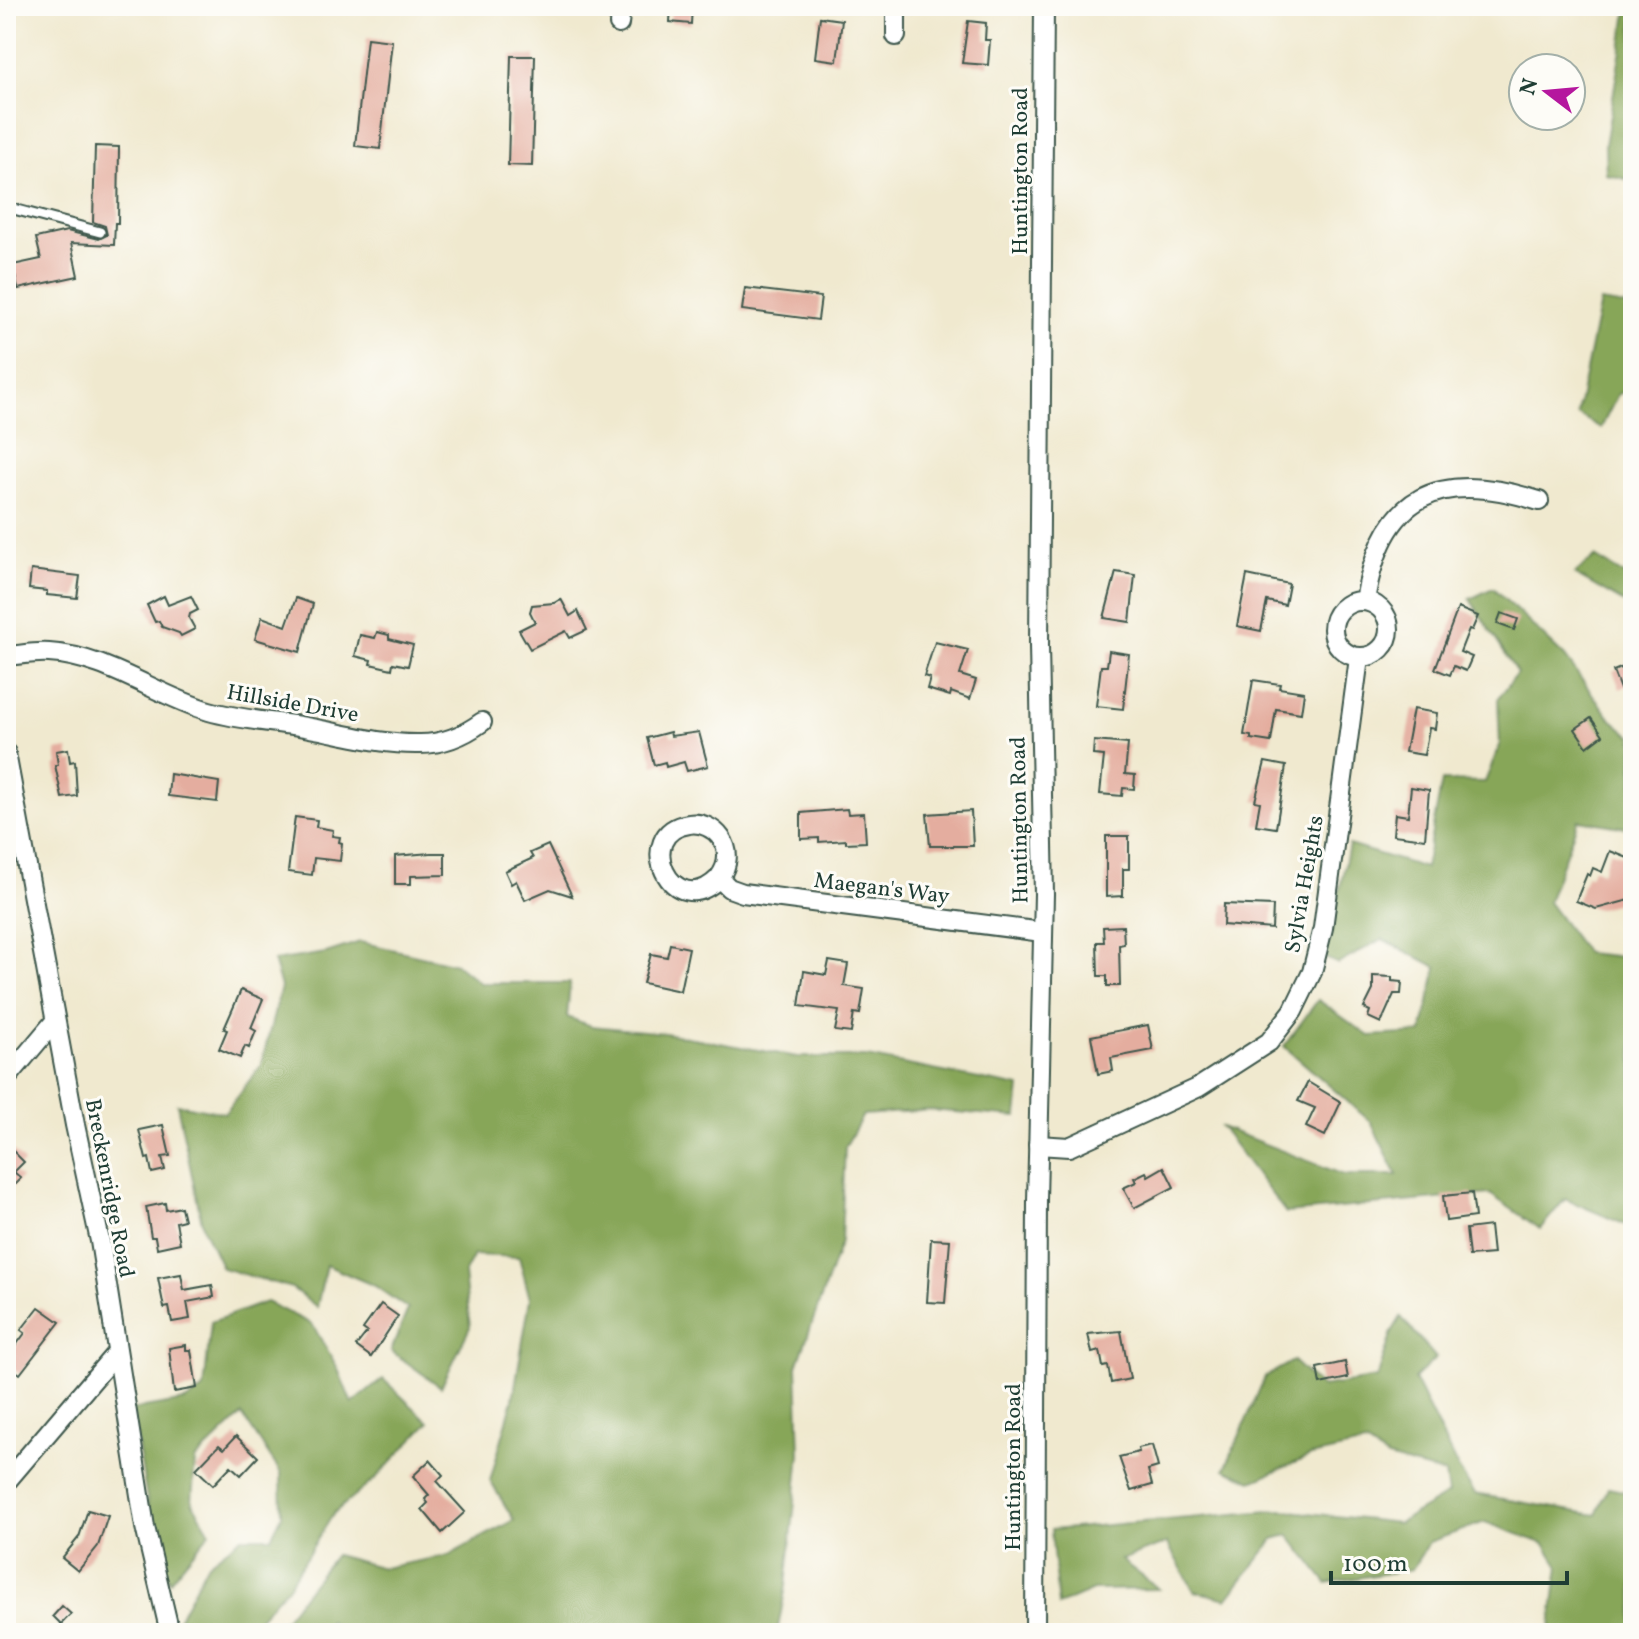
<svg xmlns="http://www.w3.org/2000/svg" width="1639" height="1639" font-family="Vollkorn,serif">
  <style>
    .forest { fill: #87a659; stroke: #537246; stroke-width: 2 }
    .building { fill: #e4ad9f }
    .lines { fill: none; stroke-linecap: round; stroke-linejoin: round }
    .service-casing { stroke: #3e574b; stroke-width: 13 }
    .minor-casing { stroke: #3e574b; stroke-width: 22 }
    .service { stroke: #fff; stroke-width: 9 }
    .minor { stroke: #fff; stroke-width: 18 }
    .labels { text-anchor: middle; stroke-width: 6; stroke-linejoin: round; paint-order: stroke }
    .street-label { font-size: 22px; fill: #1f3d34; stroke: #fdfcf7 }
  </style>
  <rect width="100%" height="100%" fill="#fdfcf7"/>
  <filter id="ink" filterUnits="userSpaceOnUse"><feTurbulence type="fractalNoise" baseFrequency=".0125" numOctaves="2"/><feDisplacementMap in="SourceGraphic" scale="16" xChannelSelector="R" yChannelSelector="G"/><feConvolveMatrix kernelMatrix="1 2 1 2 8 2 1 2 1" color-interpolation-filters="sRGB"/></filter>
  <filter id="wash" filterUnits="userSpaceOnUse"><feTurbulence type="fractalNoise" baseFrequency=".006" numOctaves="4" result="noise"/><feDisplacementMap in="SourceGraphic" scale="32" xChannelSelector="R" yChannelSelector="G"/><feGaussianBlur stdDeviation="1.8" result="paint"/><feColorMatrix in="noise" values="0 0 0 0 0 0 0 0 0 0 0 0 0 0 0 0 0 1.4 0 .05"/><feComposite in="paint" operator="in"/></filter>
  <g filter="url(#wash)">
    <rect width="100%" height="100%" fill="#f0e9cf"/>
    <g class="forest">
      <polygon points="1628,6 1633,6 1633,181 1606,174 1605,145"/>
      <polygon points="1600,302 1633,307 1633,389 1618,394 1601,428 1577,414"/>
      <polygon points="1595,557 1633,580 1633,608 1574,574"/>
      <polygon points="1493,588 1565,657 1610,718 1633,737 1633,839 1628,828 1578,820 1548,902 1586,953 1633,958 1633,1228 1565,1199 1540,1229 1490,1194 1286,1213 1221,1127 1344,1175 1397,1175 1371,1122 1284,1046 1318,1000 1369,1036 1422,1033 1437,967 1382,939 1338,964 1325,958 1349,845 1425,868 1442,781 1485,782 1500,745 1498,699 1517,673 1470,599"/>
      <polygon points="360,942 456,964 480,983 570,983 567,1017 591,1026 665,1033 797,1057 867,1057 1020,1087 1017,1117 930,1110 863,1115 845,1147 841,1241 797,1366 800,1454 786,1586 777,1633 346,1633 329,1621 320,1633 273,1633 335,1555 383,1568 450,1555 514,1520 490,1481 513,1399 530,1299 519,1257 474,1255 464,1274 470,1327 441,1387 391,1351 408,1309 375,1286 326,1265 317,1307 292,1288 222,1268 203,1228 177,1104 225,1113 261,1065 281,987 273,961 326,953"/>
      <polygon points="266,1302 312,1324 337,1367 352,1404 383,1379 429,1422 375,1479 334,1513 288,1586 245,1633 180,1633 177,1621 208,1563 242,1537 271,1537 282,1515 281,1473 242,1415 195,1460 192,1502 210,1532 170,1581 154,1541 132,1410 185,1401 204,1389 211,1322"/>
      <polygon points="1401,1317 1436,1358 1414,1379 1458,1468 1475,1494 1596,1515 1608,1488 1633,1493 1633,1633 1550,1633 1559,1566 1545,1544 1485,1522 1429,1542 1412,1569 1327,1583 1289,1535 1274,1539 1227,1599 1194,1591 1167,1543 1121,1560 1159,1589 1093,1590 1058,1605 1051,1530 1281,1510 1398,1523 1448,1494 1445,1474 1388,1458 1365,1444 1311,1456 1252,1481 1225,1469 1265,1377 1293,1361 1321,1387 1377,1378 1392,1332"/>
    </g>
    <g id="blocks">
      <g class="building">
        <polygon points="671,6 692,6 691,24 670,22"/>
        <polygon points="820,17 842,20 837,61 815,58"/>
        <polygon points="968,21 986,23 985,40 990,40 988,65 962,63"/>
        <polygon points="367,38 392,41 380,149 355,146"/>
        <polygon points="511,56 535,56 532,166 508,165"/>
        <polygon points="95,146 119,147 118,223 115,223 114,245 71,243 78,276 18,289 13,265 41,259 36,238 67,231 99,239 107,235 105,226 93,222"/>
        <polygon points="745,288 821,297 818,320 742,310"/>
        <polygon points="31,570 80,576 77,598 47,595 47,591 29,589"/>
        <polygon points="1116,572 1135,575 1130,622 1104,618"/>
        <polygon points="1247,575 1289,584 1285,605 1267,601 1261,631 1237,626"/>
        <polygon points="164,596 168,605 191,596 198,610 190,614 189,618 195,629 181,636 179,633 162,627 159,621 155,622 147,605"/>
        <polygon points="296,598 313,604 300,652 255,639 262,617 286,626"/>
        <polygon points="561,599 570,616 578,611 587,630 570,638 566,631 530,649 519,630 535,622 530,612 532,605 554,603"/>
        <polygon points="1458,608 1478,616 1472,630 1469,629 1460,652 1472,657 1466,671 1454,666 1450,675 1435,669"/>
        <polygon points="1501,613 1518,619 1514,630 1497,624"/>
        <polygon points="377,632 389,635 389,639 413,645 408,666 393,663 392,669 370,664 371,660 355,656 360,635 375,638"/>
        <polygon points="935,642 968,650 960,675 976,680 970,699 951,692 950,696 927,689 930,678 924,676"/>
        <polygon points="1109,651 1129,654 1123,709 1096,706 1101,666 1107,666"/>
        <polygon points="1633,663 1633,683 1620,689 1613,671"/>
        <polygon points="1253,680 1280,684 1279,688 1304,692 1301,713 1276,709 1271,742 1251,739 1251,736 1244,735"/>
        <polygon points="1413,709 1437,713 1435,729 1429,728 1424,755 1405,752"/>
        <polygon points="1591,718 1603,735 1587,747 1575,729"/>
        <polygon points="670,732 671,736 699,732 708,766 687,771 684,762 666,767 665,762 654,765 647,738"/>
        <polygon points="1094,741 1128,744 1125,774 1135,775 1134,789 1123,788 1122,796 1100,794 1104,756 1093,755"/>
        <polygon points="68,749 70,762 75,761 77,796 62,798 55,765 58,765 56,751"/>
        <polygon points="1265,762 1286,766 1276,828 1256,825 1260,802 1255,801"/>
        <polygon points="170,774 219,782 217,802 168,796"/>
        <polygon points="1411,787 1429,790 1425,839 1393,835 1395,814 1408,816"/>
        <polygon points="847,809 848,814 864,813 866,842 846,843 846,840 819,842 819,838 801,839 801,813"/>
        <polygon points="971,811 973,846 930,846 927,814"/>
        <polygon points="295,817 317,820 316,827 333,830 332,836 340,837 339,842 342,843 340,861 314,858 312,875 288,872"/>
        <polygon points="1106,836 1129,836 1129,869 1123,869 1123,896 1106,897"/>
        <polygon points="548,845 572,896 550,889 525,900 516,881 511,884 505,871 533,858 530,853"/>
        <polygon points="1610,851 1633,860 1633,899 1596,909 1576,901 1587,874 1590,876 1593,868 1602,872"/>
        <polygon points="431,853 445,853 445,875 411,876 411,884 395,884 395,856"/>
        <polygon points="1224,904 1273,906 1272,929 1223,925"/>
        <polygon points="1123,926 1124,944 1119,945 1120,986 1107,986 1107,976 1098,976 1097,942 1104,942 1103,927"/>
        <polygon points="670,944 689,948 680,991 643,983 651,954 667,957"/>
        <polygon points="829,961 848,964 844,986 864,989 860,1014 854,1013 851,1033 835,1031 839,1011 799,1006 804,971 826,975"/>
        <polygon points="1373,976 1392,977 1392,981 1402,982 1401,994 1394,994 1381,1023 1368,1017 1370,1011 1364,1008 1373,990"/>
        <polygon points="241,990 263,999 251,1028 256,1031 249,1048 245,1046 240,1058 219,1049 227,1030 224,1029"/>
        <polygon points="1148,1025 1153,1050 1111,1058 1113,1071 1098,1074 1091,1036"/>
        <polygon points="1308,1082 1341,1102 1325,1136 1306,1127 1315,1108 1298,1101"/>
        <polygon points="163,1125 170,1156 162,1157 165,1170 152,1173 149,1158 146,1159 139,1130"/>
        <polygon points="12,1150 24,1162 14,1172 21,1178 6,1193 6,1156"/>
        <polygon points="1164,1167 1174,1187 1134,1208 1123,1188 1136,1182 1134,1178 1146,1172 1148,1176"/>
        <polygon points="1472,1193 1475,1217 1446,1221 1443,1196"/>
        <polygon points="165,1203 166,1210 181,1207 184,1220 176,1222 180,1243 157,1248 155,1237 151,1237 146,1207"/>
        <polygon points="1490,1226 1493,1254 1469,1256 1466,1229"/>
        <polygon points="931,1239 950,1240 945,1303 927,1302"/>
        <polygon points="181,1274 184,1290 212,1285 214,1297 187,1302 190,1319 172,1322 169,1307 164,1308 158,1278"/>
        <polygon points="381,1304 398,1316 371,1357 356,1346 367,1332 363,1329"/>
        <polygon points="39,1307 60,1322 20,1374 6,1364 6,1359 25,1333 21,1330"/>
        <polygon points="1121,1331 1130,1379 1111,1383 1108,1366 1103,1367 1100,1351 1092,1353 1088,1334"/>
        <polygon points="186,1345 186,1350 191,1350 197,1388 174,1392 169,1348"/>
        <polygon points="1345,1362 1348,1378 1320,1384 1317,1368"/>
        <polygon points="236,1436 258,1457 241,1475 231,1466 213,1485 196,1469 219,1445 224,1449"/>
        <polygon points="1152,1445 1158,1467 1148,1470 1152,1485 1131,1491 1119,1457 1139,1452 1138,1448"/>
        <polygon points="430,1460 443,1475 437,1481 465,1512 442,1533 422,1509 428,1503 425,1499 429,1495 413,1476"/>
        <polygon points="88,1510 108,1516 98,1546 78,1571 62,1558 79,1537"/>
        <polygon points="62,1606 71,1614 61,1624 53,1616"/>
      </g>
    </g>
  </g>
  <g filter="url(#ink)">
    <use href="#blocks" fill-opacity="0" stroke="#3e574b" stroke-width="2"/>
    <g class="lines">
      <g class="service-casing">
        <polyline id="service" points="6,207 100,232"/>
      </g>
      <g class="minor-casing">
        <g id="minor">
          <polyline points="619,24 621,6"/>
          <polyline points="896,36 896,6"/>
          <circle cx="1361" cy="629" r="28"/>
          <path d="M 1365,601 C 1382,493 1439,469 1539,501"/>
          <path d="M 6,656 C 20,655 35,652 49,653 C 106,656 155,695 209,711 C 237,719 264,721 293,725 C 334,731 377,745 420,744 C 443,744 463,736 482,722"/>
          <polyline points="6,753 75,1125 100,1241 145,1527 170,1633"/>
          <path d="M 719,878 C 728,866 730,851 721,838 C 714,828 701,822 689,824 C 631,832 672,925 719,878 L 729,888 L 743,893 L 1042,932"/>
          <polyline points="6,1079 55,1021"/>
          <polyline points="1038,1145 1069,1147 1199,1087 1269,1042 1293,1011 1312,972 1323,928 1359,658"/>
          <polyline points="6,1482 116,1353"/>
          <polyline points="1035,1633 1037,1201 1044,894 1039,646 1044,6"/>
        </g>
      </g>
      <use href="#service" class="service"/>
      <use href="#minor" class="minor"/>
    </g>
  </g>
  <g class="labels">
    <g class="street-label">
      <text transform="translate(1019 171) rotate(-90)" y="8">Huntington Road</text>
      <text transform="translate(293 702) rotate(10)" y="8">Hillside Drive</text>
      <text transform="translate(1018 820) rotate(-91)" y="8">Huntington Road</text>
      <text transform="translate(1303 884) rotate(-80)" y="8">Sylvia Heights</text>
      <text transform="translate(882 887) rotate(7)" y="8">Maegan's Way</text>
      <text transform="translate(111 1188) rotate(79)" y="8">Breckenridge Road</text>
      <text transform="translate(1012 1467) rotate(-90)" y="8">Huntington Road</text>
    </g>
  </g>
  <rect width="1639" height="1639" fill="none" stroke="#fdfcf7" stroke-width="32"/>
  <g transform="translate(1547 92) rotate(286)"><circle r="38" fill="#fdfcf7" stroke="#a4b0a9" stroke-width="2"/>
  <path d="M0-6L14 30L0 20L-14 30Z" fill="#b5179e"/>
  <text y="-12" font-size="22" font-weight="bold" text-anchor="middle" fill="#1f3d34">N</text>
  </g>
  <path d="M1331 1571v12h236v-12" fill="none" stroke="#1f3d34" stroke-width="4"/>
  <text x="1343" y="1571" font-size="24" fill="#1f3d34" stroke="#fdfcf7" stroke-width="6" paint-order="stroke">100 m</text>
</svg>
